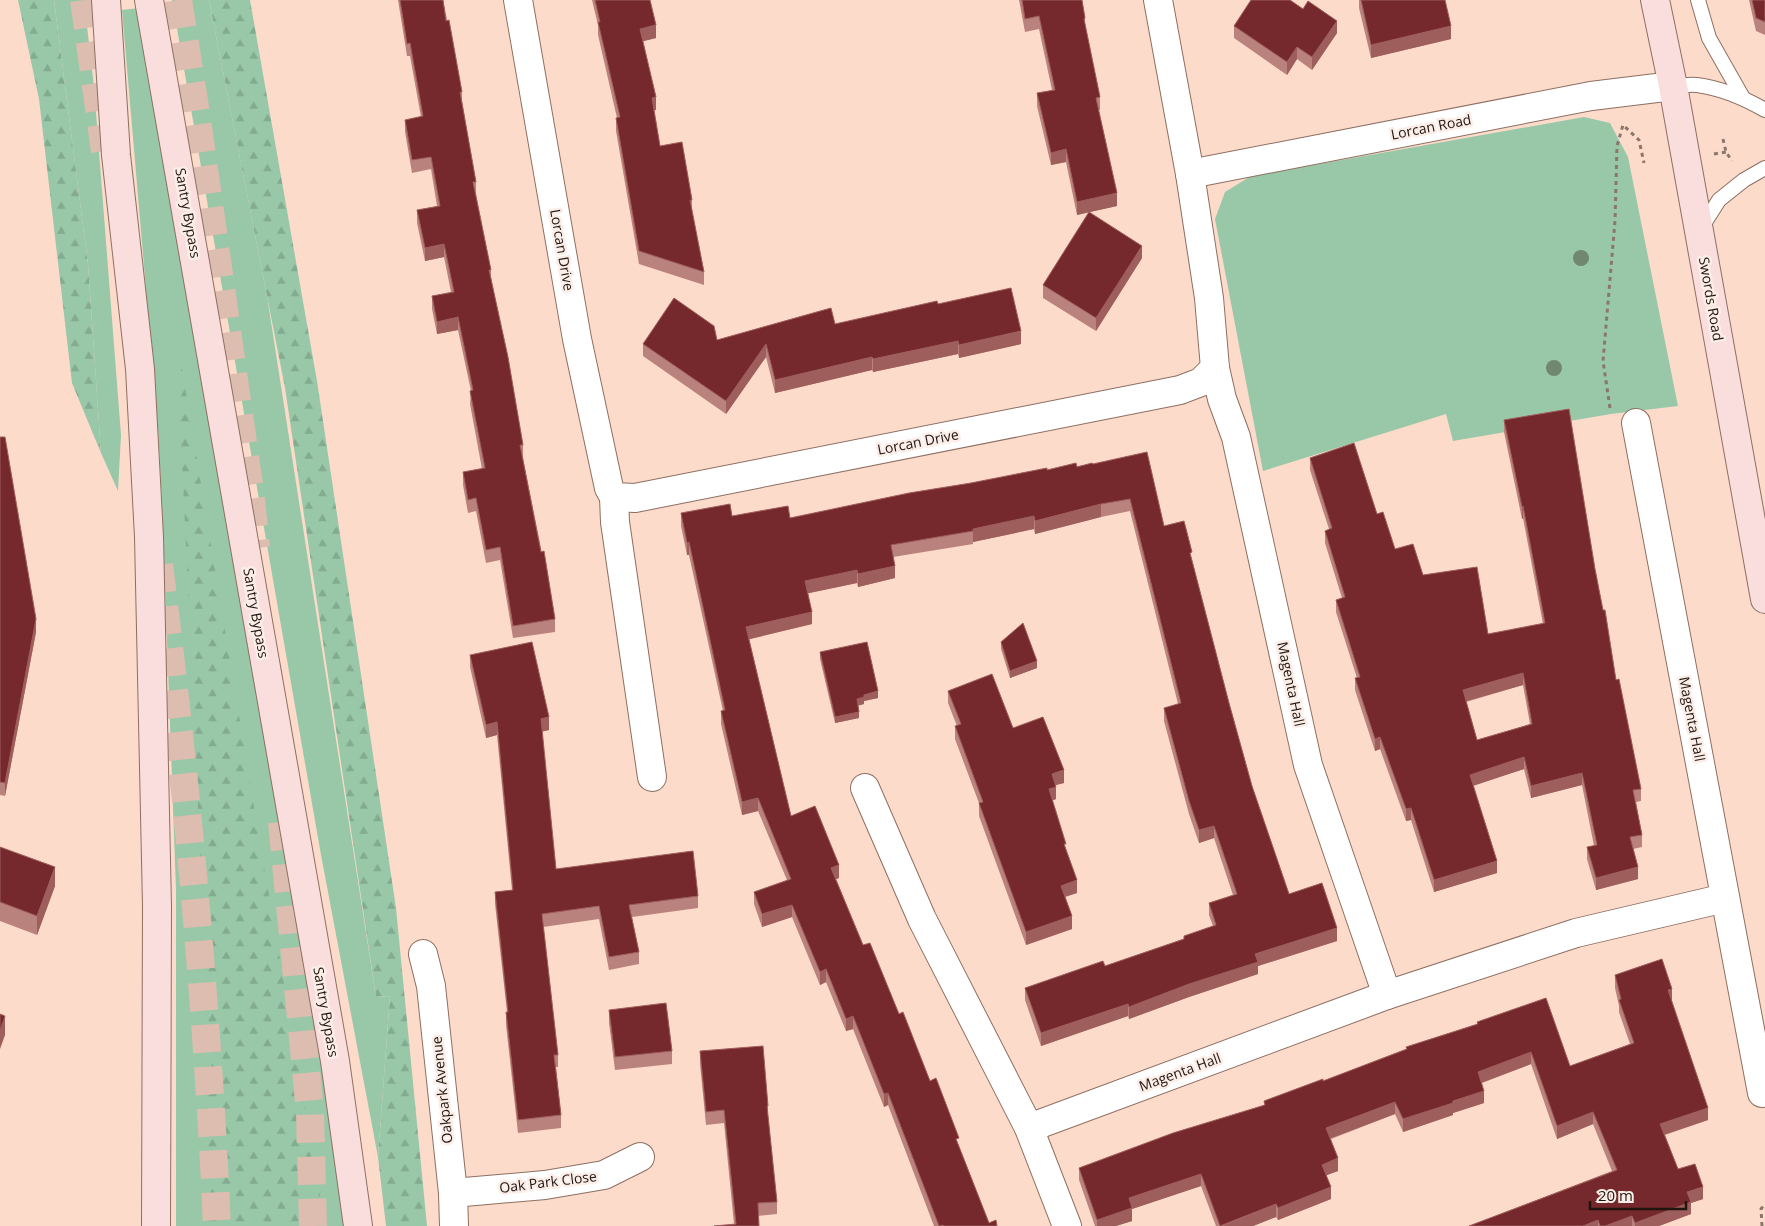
<svg xmlns="http://www.w3.org/2000/svg" width="1765" height="1226" font-family="'Open Sans',sans-serif">
  <style>
    .green { fill: #98c8a8 }
    .forest { fill: url(#forest-firs) }
    .lines { fill: none; stroke-linecap: round; stroke-linejoin: round }
    .highway-tunnel { stroke: #dcbdaf; stroke-width: 28; stroke-dasharray: 28 14; stroke-linecap: butt }
    .lane-casing { stroke: #8d6f61; stroke-width: 16 }
    .street-casing { stroke: #8d6f61; stroke-width: 30 }
    .secondary-casing { stroke: #8d6f61; stroke-width: 30 }
    .path { stroke: #8c766b; stroke-width: 3; stroke-dasharray: 4 4; stroke-linecap: butt }
    .lane { stroke: #fff; stroke-width: 14 }
    .street { stroke: #fff; stroke-width: 28 }
    .secondary { stroke: #f9dedd; stroke-width: 28 }
    .tree { fill: #72876f }
    .wall { fill: #ba827c; fill-rule: evenodd }
    .shaded-wall { fill: #9e5e5c }
    .building { fill: #76292c; stroke: #9e5e5c; fill-rule: evenodd }
    .labels { text-anchor: middle; stroke-width: 5; stroke-linejoin: round; paint-order: stroke }
    .street-label { font-size: 14px; fill: #211510; stroke: #fbede7 }
  </style>
  <defs>
    <pattern id="forest-firs" width="22" height="20" patternUnits="userSpaceOnUse" patternTransform="scale(1.25)"><rect width="22" height="20" fill="#98c8a8"/><path d="M5 1l3.5 6h-7zM16 11l3.5 6h-7z" fill="#83ab90"/></pattern>
  </defs>
  <rect width="100%" height="100%" fill="#fddbcb"/>
  <g class="green">
    <polygon points="54,0 84,0 94,87 121,435 118,491 101,453 88,264"/>
    <polygon points="172,0 209,0 267,296 376,997 390,996 378,1157 321,855"/>
    <polygon points="139,8 323,1063 346,1226 176,1226 176,890 162,502 158,428 122,10"/>
    <polygon points="1584,117 1610,123 1628,157 1678,406 1611,414 1453,441 1446,414 1263,471 1215,219 1225,192 1251,176"/>
  </g>
  <g class="forest">
    <polygon points="18,0 54,0 88,264 101,453 72,383 39,99"/>
    <polygon points="209,0 250,0 317,381 396,908 427,1226 386,1226 378,1157 390,996 376,997 285,388"/>
    <polygon points="176,332 257,825 322,1206 324,1226 203,1226 204,938"/>
  </g>
  <g class="lines">
    <g class="highway-tunnel">
      <polyline points="84,0 105,151"/>
      <polyline points="178,0 197,120 251,499 256,548"/>
      <path d="M 159,565 C 187,784 207,1005 217,1226"/>
      <polyline points="282,822 310,1112 313,1226"/>
    </g>
    <g class="lane-casing">
      <g id="lane">
        <polyline points="1698,0 1709,38 1743,98"/>
        <path d="M 1673,86 C 1681,86 1689,84 1697,85 C 1721,88 1744,98 1765,110"/>
        <polyline points="1700,230 1719,200 1744,180 1765,168"/>
      </g>
    </g>
    <g class="street-casing">
      <g id="street">
        <polyline points="518,0 577,339 609,488 614,497 635,498 1180,390 1201,382 1215,368"/>
        <polyline points="1158,0 1190,174 1209,298 1215,368 1222,399 1236,437 1308,765 1387,995"/>
        <polyline points="1190,174 1591,96 1673,86"/>
        <polyline points="1636,423 1762,1093"/>
        <polyline points="614,497 615,522 652,777"/>
        <polyline points="865,788 922,919 1029,1128 1067,1226"/>
        <polyline points="423,954 431,986 453,1193 454,1226"/>
        <polyline points="1029,1128 1387,995 1576,933 1725,898"/>
        <polyline points="453,1193 545,1185 604,1175 640,1157"/>
      </g>
    </g>
    <g class="secondary-casing">
      <g id="secondary">
        <polyline points="106,0 116,155 140,369 149,537 157,906 156,1226"/>
        <polyline points="149,0 335,1061 358,1226"/>
        <polyline points="1655,0 1673,86 1765,599"/>
      </g>
    </g>
    <g class="path">
      <polyline points="1723,139 1726,152 1732,161"/>
      <polyline points="1714,154 1726,152"/>
      <polyline points="1610,408 1603,361 1615,221 1617,146 1623,125 1639,140 1644,163"/>
      <polyline points="1762,1226 1761,1209 1765,1204"/>
    </g>
    <use href="#lane" class="lane"/>
    <use href="#street" class="street"/>
    <use href="#secondary" class="secondary"/>
  </g>
  <g class="tree">
    <circle cx="1581" cy="258" r="8"/>
    <circle cx="1554" cy="368" r="8"/>
  </g>
  <g class="wall">
    <polygon points="398,0 443,0 462,92 462,101 476,182 476,194 491,270 491,277 523,445 523,458 555,619 555,632 513,638 500,560 486,563 476,511 468,513 463,485 463,472 482,469 470,404 471,391 458,330 437,334 432,309 432,296 451,292 444,257 425,261 417,223 417,210 437,206 431,169 412,173 405,132 405,120 421,117 410,56 407,56"/>
    <polygon points="592,0 650,0 656,38 643,41 656,110 654,110 660,146 692,200 692,212 704,272 704,285 639,264 616,131 616,118 617,118 598,35 598,25"/>
    <polygon points="1019,0 1082,0 1085,18 1085,26 1100,97 1100,110 1098,110 1117,206 1089,212 1142,258 1096,331 1043,298 1043,285 1089,212 1077,215 1066,162 1051,165 1037,106 1037,93 1052,90 1039,29 1025,32"/>
    <polygon points="1359,0 1445,0 1451,39 1371,58 1359,8"/>
    <polygon points="1749,0 1765,0 1765,35 1756,31"/>
    <polygon points="1234,26 1337,33 1312,70 1297,59 1287,75 1234,38"/>
    <polygon points="938,304 1021,344 959,358 958,354 873,372 872,370 775,393 766,357 726,414 643,356 643,344 717,340 835,324"/>
    <path d="M 1504,420 L 1595,569 L 1616,680 L 1641,789 L 1641,801 L 1636,802 L 1642,835 L 1642,847 L 1633,849 L 1638,879 L 1596,890 L 1587,859 L 1587,847 L 1594,846 L 1582,785 L 1531,798 L 1524,769 L 1473,785 L 1497,873 L 1434,892 L 1411,820 L 1406,821 L 1380,749 L 1375,751 L 1355,690 L 1355,678 L 1357,678 L 1336,612 L 1336,600 L 1342,598 L 1325,543 L 1325,531 L 1329,529 L 1310,470 L 1310,458 L 1377,514 L 1395,549 L 1488,634 L 1543,624 L 1523,518 L 1522,519 L 1504,432 ZM 1523,685 L 1530,724 L 1477,740 L 1466,702 Z"/>
    <polygon points="0,437 36,632 5,796 0,795"/>
    <polygon points="1093,464 1164,526 1192,560 1229,703 1252,786 1289,894 1337,941 1258,966 1258,974 1189,997 1129,1019 1128,1016 1041,1046 1025,1000 1025,988 1105,966 1184,939 1184,936 1213,926 1209,915 1209,903 1233,895 1214,838 1199,843 1189,814 1164,721 1164,708 1178,704 1130,511 1101,517 1035,534 1034,529 973,542 973,544 893,557 895,578 858,587 857,583 808,593 812,624 749,639 791,816 839,878 836,879 863,945 899,1014 930,1081 959,1146 989,1223 997,1226 934,1226 888,1105 884,1107 853,1029 846,1031 826,982 820,985 792,917 762,927 754,904 754,892 787,880 758,811 742,815 721,724 721,711 723,711 689,555 687,555 681,526 681,513 732,516 790,518 971,483 1047,470"/>
    <polygon points="1001,642 1037,668 1010,678 1001,649"/>
    <polygon points="820,652 878,698 864,701 864,704 858,705 859,718 835,723 820,659"/>
    <polygon points="470,655 549,730 542,731 556,869 698,896 698,908 632,917 639,952 639,964 609,970 599,919 543,927 558,1055 558,1067 556,1067 561,1115 561,1128 518,1133 506,1025 506,1012 507,1012 495,904 495,892 512,890 497,735 486,738 470,667"/>
    <polygon points="948,691 1013,728 1064,783 1056,785 1056,799 1052,800 1077,893 1065,897 1072,929 1026,945 979,816 979,803 955,739 955,726 957,726 948,703"/>
    <polygon points="0,847 55,886 37,935 0,921"/>
    <polygon points="1615,975 1672,1001 1671,1001 1708,1120 1665,1135 1678,1169 1703,1199 1691,1203 1691,1214 1659,1226 1469,1226 1612,1171 1593,1124 1557,1139 1531,1064 1482,1083 1484,1103 1453,1113 1453,1115 1403,1132 1395,1114 1331,1139 1338,1171 1326,1175 1331,1199 1278,1220 1276,1217 1253,1226 1216,1226 1201,1186 1132,1209 1132,1221 1116,1226 1095,1226 1079,1180 1079,1168 1264,1105 1264,1101 1323,1081 1406,1049 1406,1047 1477,1024 1477,1022 1570,1066 1630,1044 1619,1012 1619,1006 1615,988"/>
    <polygon points="609,1010 672,1051 672,1064 615,1070 609,1023"/>
    <polygon points="700,1051 768,1106 768,1119 777,1202 777,1214 758,1216 734,1224 724,1123 706,1125 700,1064"/>
  </g>
  <g class="shaded-wall">
    <polygon points="1337,21 1337,33 1312,70 1312,57"/>
    <polygon points="656,25 656,38 640,42 640,29"/>
    <polygon points="1451,26 1451,39 1371,58 1371,45"/>
    <polygon points="1297,47 1297,59 1287,75 1287,62"/>
    <polygon points="656,97 656,110 652,111 652,98"/>
    <polygon points="1066,149 1066,162 1051,165 1051,153"/>
    <polygon points="1117,193 1117,206 1077,215 1077,202"/>
    <polygon points="444,244 444,257 425,261 425,248"/>
    <polygon points="1142,246 1142,258 1096,331 1096,318"/>
    <polygon points="458,317 458,330 437,334 437,322"/>
    <polygon points="1021,331 1021,344 959,358 959,345"/>
    <polygon points="958,341 958,354 873,372 873,359"/>
    <polygon points="766,344 766,357 726,414 726,401"/>
    <polygon points="872,357 872,370 775,393 775,380"/>
    <polygon points="1101,504 1101,517 1035,534 1035,521"/>
    <polygon points="1523,506 1523,518 1522,519 1522,507"/>
    <polygon points="1034,516 1034,529 973,542 973,529"/>
    <polygon points="689,542 689,555 687,555 687,543"/>
    <polygon points="895,566 895,578 858,587 858,574"/>
    <polygon points="857,570 857,583 805,594 805,581"/>
    <polygon points="812,612 812,624 746,640 746,627"/>
    <polygon points="36,619 36,632 5,796 5,783"/>
    <polygon points="1037,661 1037,668 1010,678 1010,671"/>
    <polygon points="1523,673 1523,685 1463,702 1463,690"/>
    <polygon points="878,691 878,698 864,701 864,704 857,706 857,699 864,695"/>
    <polygon points="859,712 859,718 835,723 835,717"/>
    <polygon points="549,717 549,730 541,732 541,719"/>
    <polygon points="497,722 497,735 486,738 486,725"/>
    <polygon points="1380,737 1380,749 1375,751 1375,739"/>
    <polygon points="1524,757 1524,769 1470,787 1470,775"/>
    <polygon points="1064,770 1064,783 1052,786 1052,774"/>
    <polygon points="1582,773 1582,785 1531,798 1531,786"/>
    <polygon points="1056,787 1056,799 1049,802 1049,789"/>
    <polygon points="758,798 758,811 742,815 742,802"/>
    <polygon points="1411,808 1411,820 1406,821 1406,809"/>
    <polygon points="1214,826 1214,838 1199,843 1199,830"/>
    <polygon points="1497,861 1497,873 1434,892 1434,880"/>
    <polygon points="839,865 839,878 831,881 831,868"/>
    <polygon points="55,867 55,886 37,935 37,916"/>
    <polygon points="1638,867 1638,879 1596,890 1596,878"/>
    <polygon points="1077,880 1077,893 1061,898 1061,886"/>
    <polygon points="792,905 792,917 762,927 762,914"/>
    <polygon points="1072,916 1072,929 1026,945 1026,932"/>
    <polygon points="1337,928 1337,941 1258,966 1258,974 1189,997 1129,1019 1129,1007 1255,954"/>
    <polygon points="826,969 826,982 820,985 820,972"/>
    <polygon points="1672,989 1672,1001 1668,1003 1668,990"/>
    <polygon points="1128,1004 1128,1016 1041,1046 1041,1033"/>
    <polygon points="5,1016 5,1035 0,1049 0,1031"/>
    <polygon points="853,1016 853,1029 846,1031 846,1019"/>
    <polygon points="1531,1052 1531,1064 1478,1084 1478,1072"/>
    <polygon points="1484,1091 1484,1103 1453,1113 1453,1115 1403,1132 1403,1119 1453,1101"/>
    <polygon points="888,1093 888,1105 884,1107 884,1094"/>
    <polygon points="1395,1102 1395,1114 1326,1140 1326,1128"/>
    <polygon points="1708,1108 1708,1120 1660,1136 1660,1124"/>
    <polygon points="1593,1112 1593,1124 1557,1139 1557,1126"/>
    <polygon points="1338,1158 1338,1171 1322,1177 1322,1165"/>
    <polygon points="1201,1174 1201,1186 1132,1209 1132,1221 1116,1226 1097,1226 1097,1220 1129,1198"/>
    <polygon points="1331,1187 1331,1199 1278,1220 1278,1208"/>
    <polygon points="1703,1187 1703,1199 1691,1203 1691,1214 1659,1226 1635,1226 1635,1223 1687,1192"/>
    <polygon points="1276,1204 1276,1217 1253,1226 1222,1226"/>
    <polygon points="1632,1216 1632,1226 1605,1226"/>
    <polygon points="1598,1220 1598,1226 1583,1226"/>
  </g>
  <g class="building">
    <polygon points="400,0 443,0 446,21 449,20 462,92 460,92 476,182 473,182 491,270 489,270 508,357 523,445 520,445 541,552 544,551 555,619 513,626 500,547 486,550 476,498 468,500 463,472 485,468 470,391 473,390 458,317 437,322 432,296 454,292 444,244 425,248 417,210 440,206 431,157 412,160 405,120 423,116 410,43 407,44"/>
    <polygon points="595,0 650,0 656,25 640,29 656,97 652,98 660,146 682,142 692,200 690,200 704,272 639,251 616,118 620,117 598,22 600,22"/>
    <polygon points="1022,0 1082,0 1085,18 1084,19 1100,97 1096,98 1117,193 1077,202 1066,149 1051,153 1037,93 1055,90 1039,16 1025,19"/>
    <polygon points="1251,0 1290,0 1303,9 1308,1 1337,21 1312,57 1297,47 1287,62 1234,26"/>
    <polygon points="1361,0 1445,0 1451,26 1371,45"/>
    <polygon points="1752,0 1765,0 1765,22 1756,18"/>
    <polygon points="1089,212 1142,246 1096,318 1043,285"/>
    <polygon points="1011,288 1021,331 959,345 958,341 873,359 872,357 775,380 766,344 726,401 643,344 674,298 714,326 717,340 831,308 835,324 937,301 938,304"/>
    <path d="M 1569,409 L 1595,569 L 1603,610 L 1605,610 L 1616,680 L 1619,679 L 1641,789 L 1633,790 L 1642,835 L 1630,837 L 1638,867 L 1596,878 L 1587,847 L 1597,845 L 1582,773 L 1531,786 L 1524,757 L 1470,775 L 1497,861 L 1434,880 L 1411,808 L 1406,809 L 1380,737 L 1375,739 L 1355,678 L 1360,677 L 1336,600 L 1345,597 L 1325,531 L 1332,528 L 1310,458 L 1354,443 L 1377,514 L 1383,512 L 1395,549 L 1413,544 L 1423,575 L 1477,567 L 1488,634 L 1545,623 L 1523,506 L 1522,507 L 1504,420 ZM 1523,673 L 1532,724 L 1477,740 L 1463,690 Z"/>
    <polygon points="0,437 5,437 36,619 5,783 0,782"/>
    <polygon points="1147,452 1164,526 1184,521 1192,552 1190,553 1229,703 1252,786 1289,894 1322,883 1337,928 1255,954 1258,962 1189,984 1129,1007 1128,1004 1041,1033 1025,988 1103,961 1105,966 1184,939 1184,936 1216,925 1209,903 1237,894 1214,826 1199,830 1189,801 1164,708 1181,703 1130,499 1101,504 1035,521 1034,516 973,529 973,531 891,545 895,566 858,574 857,570 805,581 812,612 746,627 791,816 815,806 839,865 831,868 863,945 870,943 899,1014 903,1012 930,1081 936,1078 959,1138 956,1139 989,1223 996,1220 997,1226 944,1226 943,1225 939,1226 888,1093 884,1094 853,1016 846,1019 826,969 820,972 792,905 762,914 754,892 791,879 758,798 742,802 721,711 725,710 689,542 687,543 681,513 730,504 732,516 788,506 790,518 909,493 971,483 1047,468 1047,470 1076,463 1077,467 1092,463 1093,464"/>
    <polygon points="1023,623 1037,661 1010,671 1001,642"/>
    <polygon points="532,642 549,717 541,719 556,869 693,851 698,896 629,905 639,952 609,957 599,906 542,914 558,1055 554,1055 561,1115 518,1120 506,1012 508,1012 495,892 513,890 497,722 486,725 470,655"/>
    <polygon points="867,642 878,691 864,695 864,697 857,699 859,712 835,717 820,652"/>
    <polygon points="992,674 1013,728 1043,717 1064,770 1052,774 1056,787 1049,789 1066,844 1064,844 1077,880 1061,886 1072,916 1026,932 979,803 983,802 955,726 961,724 948,691"/>
    <polygon points="0,847 55,867 37,916 0,902"/>
    <polygon points="1662,959 1672,989 1668,990 1708,1108 1660,1124 1678,1169 1695,1164 1703,1187 1687,1192 1691,1202 1635,1223 1632,1216 1605,1226 1600,1226 1598,1220 1583,1226 1469,1226 1617,1170 1593,1112 1557,1126 1531,1052 1478,1072 1484,1091 1453,1101 1453,1103 1403,1119 1395,1102 1326,1128 1338,1158 1322,1165 1331,1187 1278,1208 1276,1204 1220,1226 1201,1174 1129,1198 1132,1208 1097,1220 1079,1168 1173,1133 1265,1105 1264,1101 1323,1079 1323,1081 1407,1049 1406,1047 1478,1024 1477,1022 1546,998 1570,1066 1634,1043 1619,1000 1621,999 1615,975"/>
    <polygon points="666,1003 672,1051 615,1057 609,1010"/>
    <polygon points="0,1014 5,1016 0,1031"/>
    <polygon points="763,1046 768,1106 767,1106 777,1202 758,1203 759,1226 714,1226 736,1224 724,1110 706,1112 700,1051"/>
  </g>
  <g class="labels">
    <g class="street-label">
      <text transform="translate(1431 127) rotate(-11)" y="5">Lorcan Road</text>
      <text transform="translate(188 213) rotate(80)" y="5">Santry Bypass</text>
      <text transform="translate(562 250) rotate(80)" y="5">Lorcan Drive</text>
      <text transform="translate(1711 299) rotate(80)" y="5">Swords Road</text>
      <text transform="translate(918 442) rotate(-11)" y="5">Lorcan Drive</text>
      <text transform="translate(256 613) rotate(80)" y="5">Santry Bypass</text>
      <text transform="translate(1291 684) rotate(78)" y="5">Magenta Hall</text>
      <text transform="translate(1692 719) rotate(79)" y="5">Magenta Hall</text>
      <text transform="translate(326 1012) rotate(80)" y="5">Santry Bypass</text>
      <text transform="translate(1180 1072) rotate(-20)" y="5">Magenta Hall</text>
      <text transform="translate(442 1090) rotate(-96)" y="5">Oakpark Avenue</text>
      <text transform="translate(548 1182) rotate(-7)" y="5">Oak Park Close</text>
    </g>
  </g>
  <path d="M1590 1201v8h96v-8" fill="none" stroke="#211510" stroke-width="2.5"/>
  <text x="1598" y="1201" font-size="15" fill="#211510" stroke="#fbede7" stroke-width="4" paint-order="stroke">20 m</text>
</svg>
